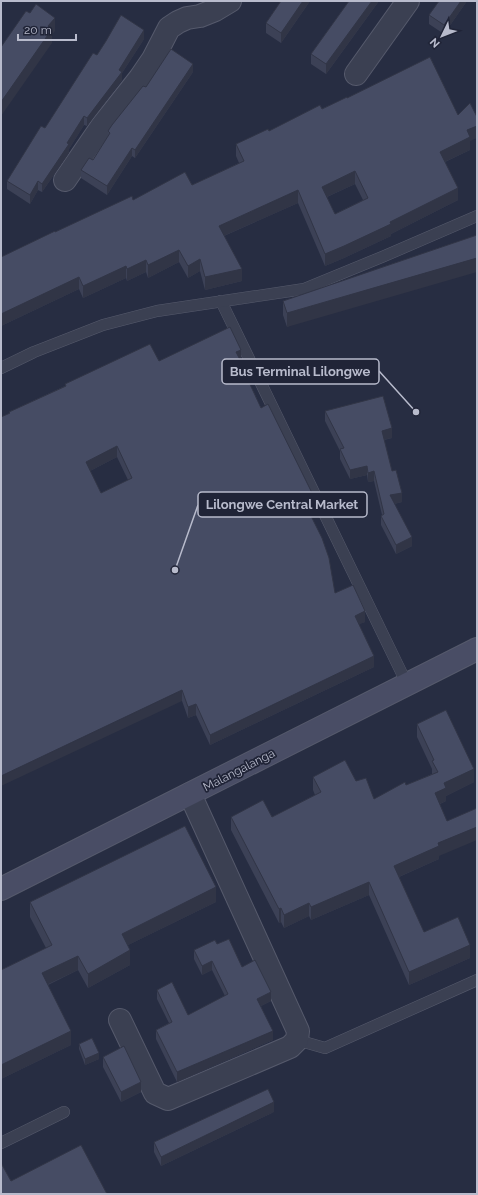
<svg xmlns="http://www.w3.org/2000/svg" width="478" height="1195" font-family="Raleway,sans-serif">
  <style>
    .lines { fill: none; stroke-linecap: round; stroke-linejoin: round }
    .lane-casing { stroke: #565a6c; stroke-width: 12 }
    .street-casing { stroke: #565a6c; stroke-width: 24 }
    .secondary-casing { stroke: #565a6c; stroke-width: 24 }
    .lane { stroke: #3b4052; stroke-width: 11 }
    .street { stroke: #3b4052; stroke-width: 22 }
    .secondary { stroke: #494d65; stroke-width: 22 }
    .wall { fill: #3c4156; fill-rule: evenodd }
    .shaded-wall { fill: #313546 }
    .building { fill: #464c64; stroke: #313546; fill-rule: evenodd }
    .labels { text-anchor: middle; stroke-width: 3.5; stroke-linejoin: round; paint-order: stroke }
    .street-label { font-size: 12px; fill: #b8bbcc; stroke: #202437 }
    .leader { fill: none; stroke: #b8bbcc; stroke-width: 1.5 }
    .callout-dot { fill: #b8bbcc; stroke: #202437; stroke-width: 1.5 }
    .callout { fill: #202437; stroke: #b8bbcc; stroke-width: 1.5 }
    .callout-label { font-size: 13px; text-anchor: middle; font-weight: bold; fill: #b8bbcc }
  </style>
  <rect width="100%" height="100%" fill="#272d42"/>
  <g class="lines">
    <g class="lane-casing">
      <g id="lane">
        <polyline points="221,301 407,684"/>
        <polyline points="1,368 34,352 103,325 157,311 304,289 382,257 477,216"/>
        <polyline points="297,1040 325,1048 477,980"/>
        <polyline points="1,1143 64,1112"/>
      </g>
    </g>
    <g class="street-casing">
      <g id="street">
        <polyline points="356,74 408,1"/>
        <polyline points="65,180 102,126 140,78 153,59 169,28 178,22 187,18 200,16 215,10 230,1"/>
        <polyline points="120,1020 155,1093 168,1099 290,1047 297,1040 298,1031 190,794"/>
      </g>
    </g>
    <g class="secondary-casing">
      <polyline id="secondary" points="1,889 477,649"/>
    </g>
    <use href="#lane" class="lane"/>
    <use href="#street" class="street"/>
    <use href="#secondary" class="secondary"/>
  </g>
  <g class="wall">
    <polygon points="281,1 310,1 281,43 266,33 266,23"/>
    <polygon points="349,1 379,1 326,74 311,64 311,54"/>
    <polygon points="467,1 444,34 429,24 429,15"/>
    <polygon points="144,39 122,73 122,80 87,126 84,125 69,149 69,153 42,192 38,190 30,204 7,189 7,181 97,55"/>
    <polygon points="193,72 135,158 132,156 107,195 81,178 81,170 93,160 108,137 108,131 146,87"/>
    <path d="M 347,98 L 470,141 L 470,150 L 445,162 L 458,200 L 391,234 L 391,236 L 344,258 L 325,266 L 298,203 L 224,236 L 242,281 L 205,290 L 200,271 L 188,278 L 179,262 L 148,278 L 146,272 L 127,281 L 126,278 L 83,298 L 79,289 L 1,326 L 1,257 L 55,232 L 133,200 L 192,185 L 239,163 L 236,156 L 236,144 L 269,131 ZM 355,184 L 363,200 L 335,214 L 327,197 Z"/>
    <polygon points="477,235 287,327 283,315 283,301"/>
    <path d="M 241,360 L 249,382 L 261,408 L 314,508 L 308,511 L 335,593 L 365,622 L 359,624 L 374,667 L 210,745 L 196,715 L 188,718 L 182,701 L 9,414 L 9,412 L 65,386 L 65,384 L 159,361 ZM 117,457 L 128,480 L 101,493 L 90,471 Z"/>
    <polygon points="325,411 392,438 384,440 392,471 402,502 394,504 412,546 396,554 381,525 381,516 382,515 374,481 368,482 367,475 350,479 340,459 340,451 325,421"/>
    <polygon points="417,724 474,782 446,796 446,801 440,804 439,859 399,877 424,932 470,958 409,985 369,895 311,920 309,916 284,928 281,922 279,923 231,830 231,817 272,817 315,795 313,790 313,777 356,781 374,799 432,774 432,769 417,737"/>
    <polygon points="30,902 216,902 128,945 130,965 88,988 78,970 48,985 71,1045 1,1079 1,970 46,948 30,917"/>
    <polygon points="217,944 242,967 271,1001 261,1006 273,1040 177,1082 156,1039 156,1030 169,1023 157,999 157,990 188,1015 225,996 212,970 202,975 194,959 194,950"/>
    <polygon points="79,1044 99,1059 85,1065 79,1049"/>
    <polygon points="103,1057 141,1092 121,1102 103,1067"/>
    <polygon points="274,1112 161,1166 154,1152 154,1142"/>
  </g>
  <g class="shaded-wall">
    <polygon points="303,1 310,1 281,43 281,33"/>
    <polygon points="372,1 379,1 326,74 326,64"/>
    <polygon points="461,1 467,1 444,34 444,25"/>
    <polygon points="55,18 55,31 52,35 52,43 1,116 1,102 48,26"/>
    <polygon points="144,30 144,39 122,73 122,80 87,126 87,118"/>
    <polygon points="193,64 193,72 135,158 135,150"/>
    <polygon points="84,116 84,125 69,149 69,153 42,192 42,184 67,143"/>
    <polygon points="477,126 477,138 470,141 470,150 440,164 440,152 467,130"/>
    <polygon points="132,148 132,156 107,195 107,186"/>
    <polygon points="355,171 355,184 322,199 322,187"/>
    <polygon points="38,181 38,190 30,204 30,195"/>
    <polygon points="458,188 458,200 391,234 391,236 344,258 325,266 325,254"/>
    <polygon points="298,190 298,203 219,238 219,226"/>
    <polygon points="179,250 179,262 148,278 148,265"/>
    <polygon points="477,258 477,272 287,327 287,313"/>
    <polygon points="200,259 200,271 188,278 188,266"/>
    <polygon points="146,260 146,272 127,281 127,269"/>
    <polygon points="126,266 126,278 83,298 83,286"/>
    <polygon points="242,269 242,281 205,290 205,277"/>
    <polygon points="79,277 79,289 1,326 1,314"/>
    <polygon points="241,350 241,360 236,362 236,352"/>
    <polygon points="392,428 392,438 382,440 382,431"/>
    <polygon points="117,446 117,457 86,473 86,462"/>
    <polygon points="367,466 367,475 350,479 350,470"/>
    <polygon points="374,471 374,481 368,482 368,473"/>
    <polygon points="402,493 402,502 390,505 390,495"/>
    <polygon points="314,497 314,508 304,513 304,502"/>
    <polygon points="412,537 412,546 396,554 396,545"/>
    <polygon points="365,611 365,622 355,626 355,616"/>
    <polygon points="374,656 374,667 210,745 210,735"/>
    <polygon points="182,690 182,701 1,786 1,776"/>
    <polygon points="196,704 196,715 188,718 188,707"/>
    <polygon points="474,769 474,782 446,796 446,801 435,806 435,793 444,783"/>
    <polygon points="477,827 477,840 439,856 439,859 394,879 394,866 438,843"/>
    <polygon points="369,882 369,895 311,920 311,907"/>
    <polygon points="216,887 216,902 122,948 122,934"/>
    <polygon points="309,903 309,916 284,928 284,915"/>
    <polygon points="281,908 281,922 279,923 279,909"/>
    <polygon points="470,945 470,958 409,985 409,972"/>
    <polygon points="130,950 130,965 88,988 88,974"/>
    <polygon points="78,956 78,970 42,987 42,973"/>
    <polygon points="212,961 212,970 202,975 202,966"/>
    <polygon points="271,992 271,1001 257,1008 257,999"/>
    <polygon points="71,1031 71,1045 1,1079 1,1065"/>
    <polygon points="273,1031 273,1040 177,1082 177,1072"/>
    <polygon points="99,1053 99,1059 85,1065 85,1059"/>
    <polygon points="141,1082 141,1092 121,1102 121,1092"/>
    <polygon points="274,1102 274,1112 161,1166 161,1157"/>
  </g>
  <g class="building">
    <polygon points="281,1 303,1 281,33 266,23"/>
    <polygon points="349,1 372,1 326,64 311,54"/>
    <polygon points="439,1 461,1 444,25 429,15"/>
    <polygon points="36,4 55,18 48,26 52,29 1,102 1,47 26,11 30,13"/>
    <polygon points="121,15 144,30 119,70 122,72 87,118 84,116 67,143 69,144 42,184 38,181 30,195 7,181 41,126 45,128 93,53 97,55 106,41"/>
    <polygon points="171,49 193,64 135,150 132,148 107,186 81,170 89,158 93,160 110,133 108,131 112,125 143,86 146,87"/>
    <path d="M 430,57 L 458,115 L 470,103 L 477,117 L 477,126 L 467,130 L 470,137 L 440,152 L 458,188 L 390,222 L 391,224 L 344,246 L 325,254 L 298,190 L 219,226 L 242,269 L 205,277 L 200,259 L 188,266 L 179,250 L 148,265 L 146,260 L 127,269 L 126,266 L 83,286 L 79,277 L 1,314 L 1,257 L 55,231 L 55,232 L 132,196 L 133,200 L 185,172 L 192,185 L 244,161 L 236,144 L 268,129 L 269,131 L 320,105 L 322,109 L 347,97 L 347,98 ZM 355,171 L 368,198 L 335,214 L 322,187 Z"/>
    <polygon points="477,235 477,258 287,313 283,301"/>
    <path d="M 230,327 L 241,350 L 236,352 L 249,377 L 247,378 L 261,408 L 268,404 L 314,497 L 304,502 L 322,538 L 329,558 L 335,593 L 353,585 L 365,611 L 355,616 L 374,656 L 210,735 L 196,704 L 188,707 L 182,690 L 1,776 L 1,417 L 10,413 L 9,412 L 66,386 L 65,384 L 150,344 L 159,361 ZM 117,446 L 132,478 L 101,493 L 86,462 Z"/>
    <polygon points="383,396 392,428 382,431 392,471 396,470 402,493 390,495 412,537 396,545 381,516 384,514 374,471 368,473 367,466 350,470 340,449 344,448 325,411"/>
    <polygon points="446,710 474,769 444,783 446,788 435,793 447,821 477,808 477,827 438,843 439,846 394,866 424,932 458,917 470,945 409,972 369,882 311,907 309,903 284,915 281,908 279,909 231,817 263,800 272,817 321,792 313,777 345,760 356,781 366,778 374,799 405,782 406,785 438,772 432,761 434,760 417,724"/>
    <polygon points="185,826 216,887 122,934 130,950 88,974 78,956 42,973 71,1031 1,1065 1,970 52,945 30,902"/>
    <polygon points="229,939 242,967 255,960 271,992 257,999 273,1031 177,1072 156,1030 172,1022 157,990 172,982 188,1015 228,994 212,961 202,966 194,950 215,940 217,944"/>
    <polygon points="92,1038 99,1053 85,1059 79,1044"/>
    <polygon points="124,1046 141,1082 121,1092 103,1057"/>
    <polygon points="268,1089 274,1102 161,1157 154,1142"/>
    <polygon points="81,1145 107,1194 1,1194 1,1163 11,1181"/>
  </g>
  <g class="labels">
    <g class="street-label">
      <text transform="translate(239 770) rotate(-27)" y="4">Malangalanga</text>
    </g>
  </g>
  <path class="leader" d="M416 412L379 371M175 570L198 505"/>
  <g class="callout-dot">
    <circle cx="416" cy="412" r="4"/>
    <circle cx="175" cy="570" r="4"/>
  </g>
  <g class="callout">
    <rect x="222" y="359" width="157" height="25" rx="4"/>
    <rect x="198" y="492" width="169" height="25" rx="4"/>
  </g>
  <g class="callout-label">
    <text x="300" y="376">Bus Terminal Lilongwe</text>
    <text x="282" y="509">Lilongwe Central Market</text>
  </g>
  <rect width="478" height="1195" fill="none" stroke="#b8bbcc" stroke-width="4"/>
  <g transform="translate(442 36) rotate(227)" stroke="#202437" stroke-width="3" paint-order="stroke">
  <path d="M0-3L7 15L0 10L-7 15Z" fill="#b8bbcc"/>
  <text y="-6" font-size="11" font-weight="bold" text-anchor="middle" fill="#b8bbcc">N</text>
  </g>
  <path d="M18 34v6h58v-6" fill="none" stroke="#b8bbcc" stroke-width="2"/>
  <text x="24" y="34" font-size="12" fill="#b8bbcc" stroke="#202437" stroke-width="3" paint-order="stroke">20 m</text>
</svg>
